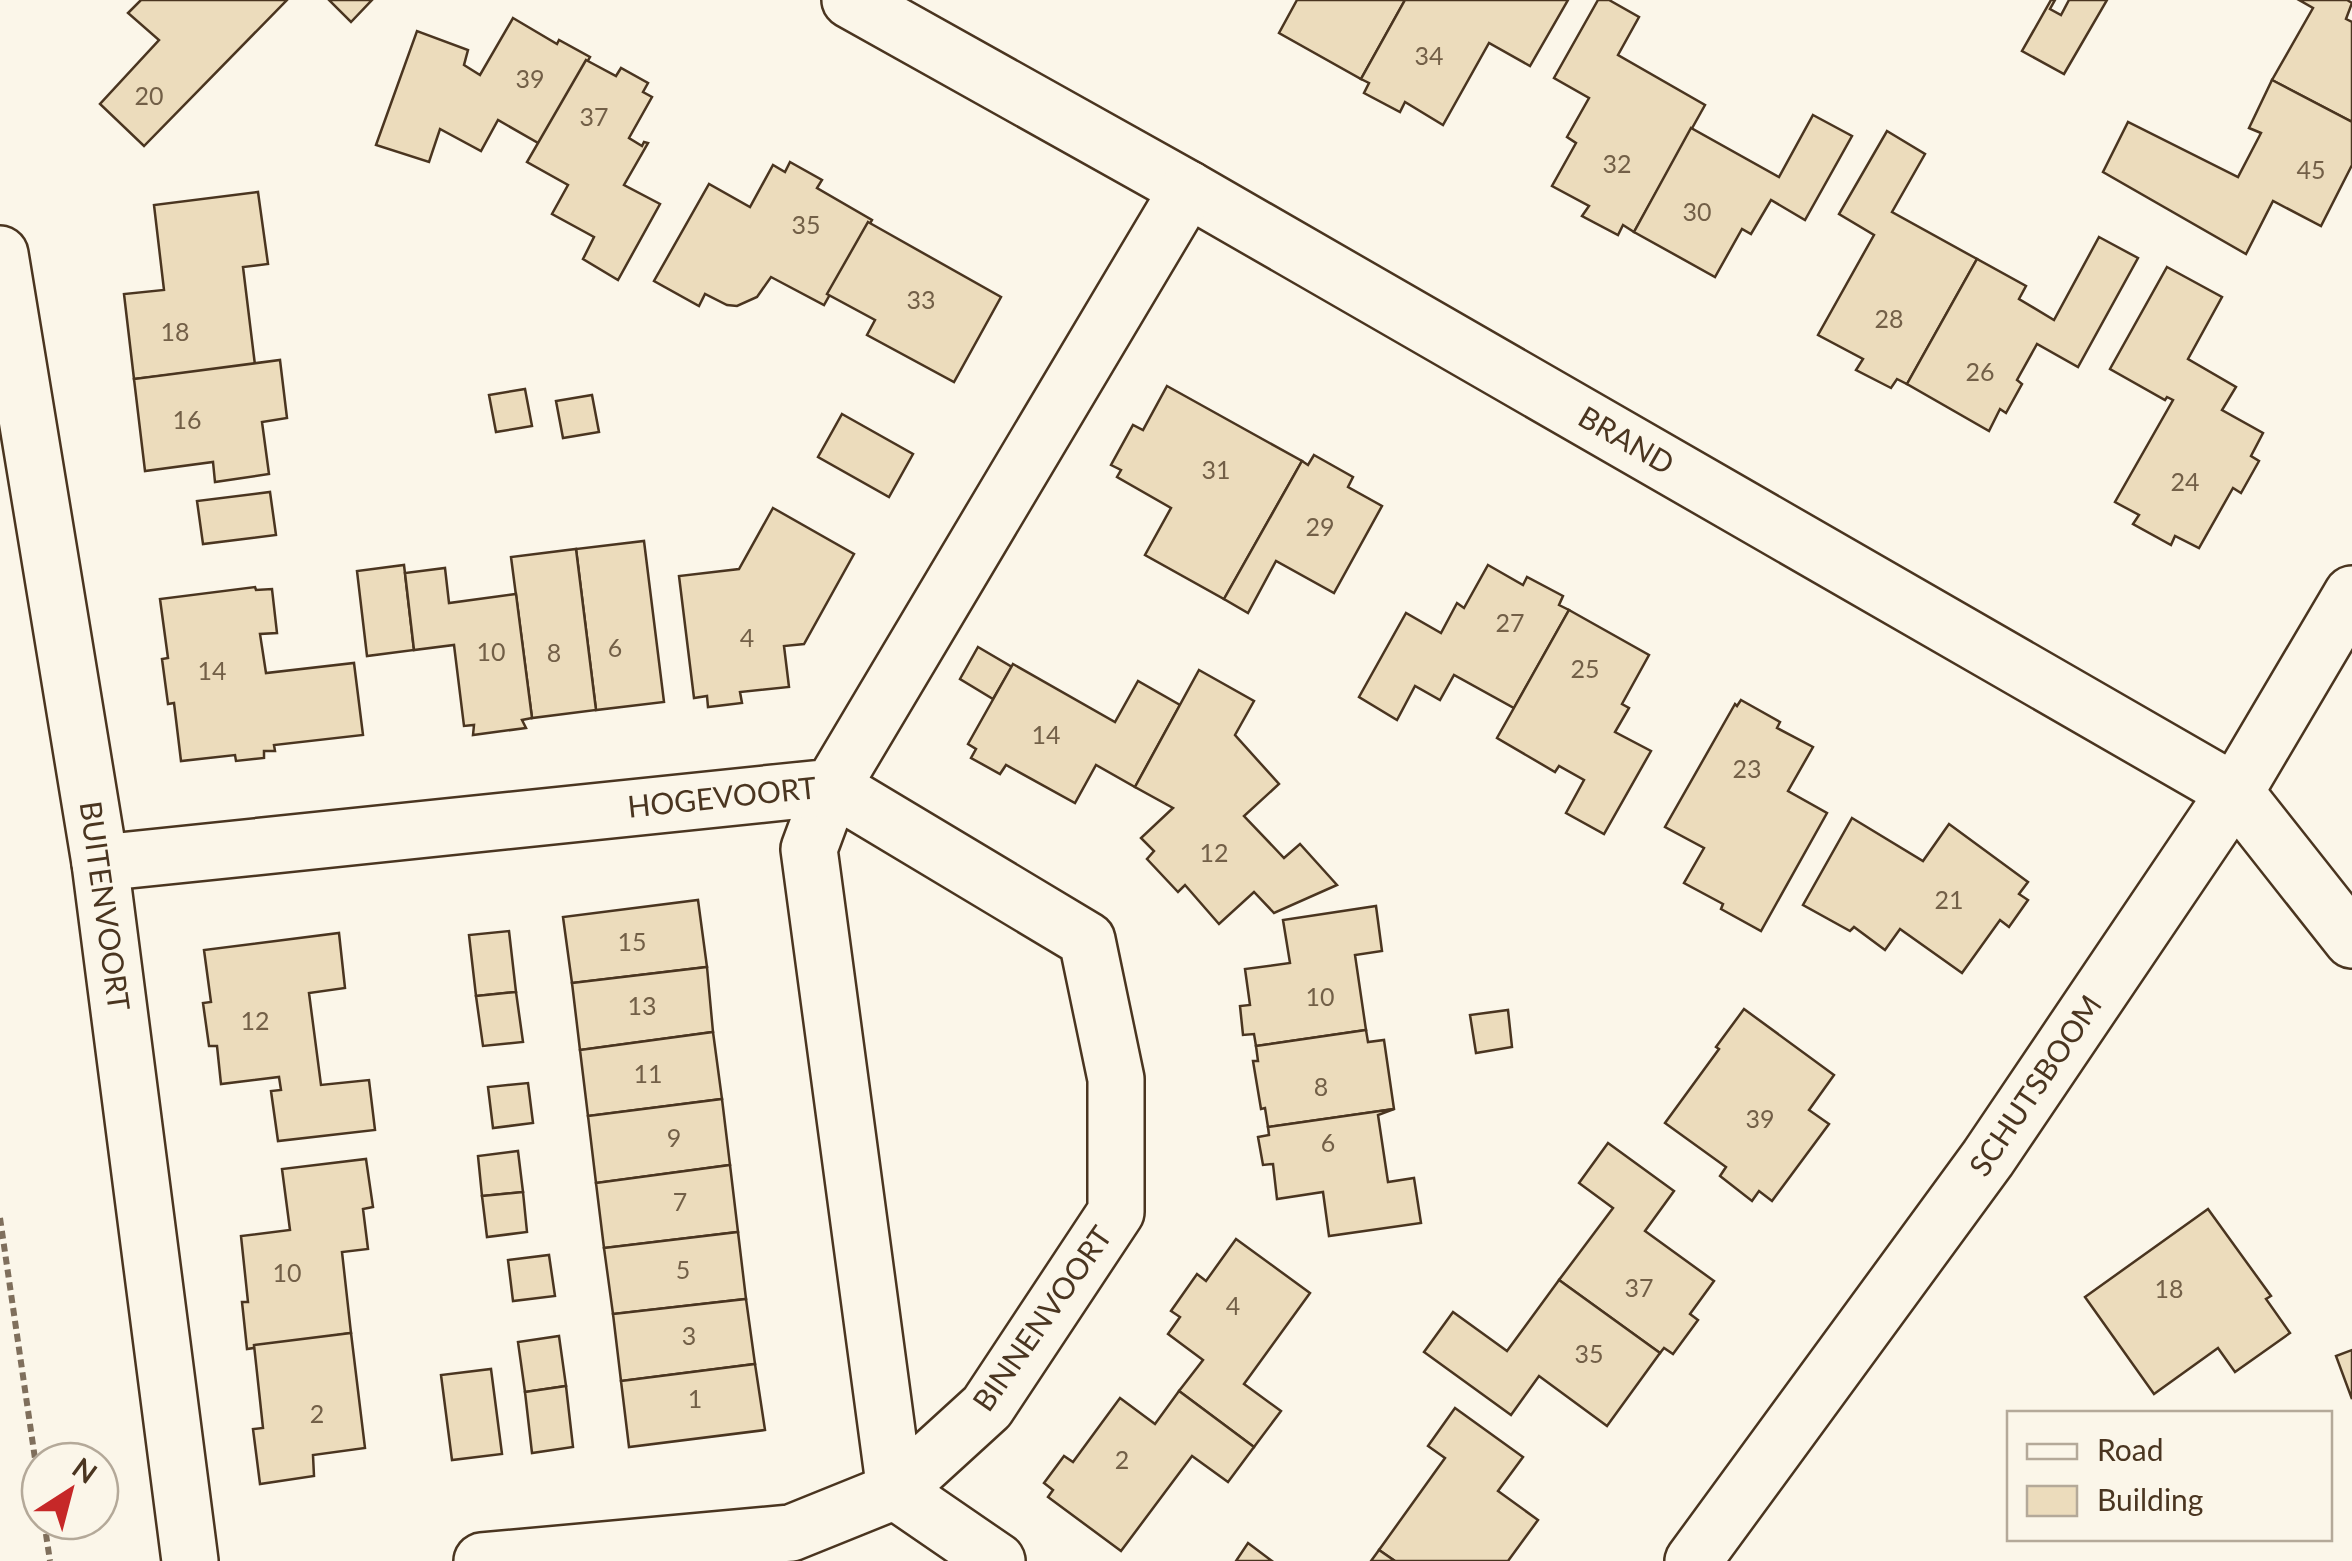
<svg xmlns="http://www.w3.org/2000/svg" width="2352" height="1561" font-family="Lato,sans-serif">
  <style>
    .building { fill: #ecdcbc; stroke: #4a3520; stroke-width: 2.5 }
    .lines { fill: none; stroke-linecap: round; stroke-linejoin: round }
    .minor-casing { stroke: #4a3520; stroke-width: 60 }
    .path { stroke: #7f6f5c; stroke-width: 6; stroke-dasharray: 8 5; stroke-linecap: butt }
    .minor { stroke: #fbf6e9; stroke-width: 55 }
    .labels { text-anchor: middle; stroke-width: 8; stroke-linejoin: round; paint-order: stroke }
    .number-label { font-size: 25px; fill: #725f47 }
    .street-label { font-size: 30px; fill: #4a3520; stroke: #fbf6e9 }
  </style>
  <rect width="100%" height="100%" fill="#fbf6e9"/>
  <g class="building">
    <polygon points="141,0 287,0 144,146 100,104 159,40 128,13"/>
    <polygon points="329,0 372,0 351,22"/>
    <polygon points="1297,0 1405,0 1361,79 1279,33"/>
    <polygon points="1405,0 1568,0 1530,66 1489,43 1443,125 1405,102 1400,112 1364,93 1369,83 1361,79"/>
    <polygon points="1598,0 1609,0 1639,17 1618,55 1705,105 1634,232 1623,225 1618,235 1582,216 1589,206 1552,186 1576,143 1567,137 1589,98 1554,78"/>
    <polygon points="2051,0 2055,0 2050,9 2061,15 2069,0 2107,0 2064,74 2022,51"/>
    <polygon points="2299,0 2347,0 2352,3 2346,19 2352,22 2352,122 2272,80 2313,8"/>
    <polygon points="513,18 557,44 559,40 590,57 540,144 498,120 481,151 440,129 429,162 376,145 417,31 468,50 464,65 480,75"/>
    <polygon points="586,60 616,76 621,68 648,83 643,92 652,97 629,138 642,146 644,142 648,143 624,185 660,204 618,280 583,259 594,237 552,214 568,185 527,162"/>
    <polygon points="2272,80 2352,122 2352,165 2321,226 2273,201 2246,254 2103,172 2128,122 2238,177 2261,133 2249,128"/>
    <polygon points="1813,115 1852,136 1805,220 1771,200 1751,234 1742,229 1715,277 1634,232 1691,128 1779,177"/>
    <polygon points="1887,131 1925,154 1892,212 1977,259 1907,384 1897,379 1891,388 1856,370 1863,359 1818,335 1874,235 1839,214"/>
    <polygon points="790,162 822,180 817,188 872,220 824,305 771,277 757,297 737,306 727,305 705,294 699,306 654,281 709,184 750,207 773,165 785,172"/>
    <polygon points="258,192 268,264 243,267 255,365 134,379 124,294 164,290 154,205"/>
    <polygon points="868,222 1001,297 954,382 867,335 875,320 827,294"/>
    <polygon points="2099,237 2138,258 2078,367 2037,344 2017,380 2022,384 2006,413 2000,409 1989,431 1907,384 1977,259 2026,286 2019,299 2054,320"/>
    <polygon points="2167,267 2222,297 2188,359 2236,387 2222,410 2263,433 2251,456 2259,461 2241,493 2233,488 2199,548 2175,536 2171,545 2133,524 2139,515 2115,502 2173,400 2167,397 2165,400 2110,369"/>
    <polygon points="280,360 287,418 262,422 269,474 215,482 213,462 145,471 134,379"/>
    <polygon points="1167,386 1302,461 1224,599 1145,555 1171,508 1117,477 1121,470 1111,465 1133,425 1143,430"/>
    <polygon points="525,389 532,426 496,432 489,395"/>
    <polygon points="592,395 599,432 563,438 556,401"/>
    <polygon points="842,414 913,454 889,497 818,457"/>
    <polygon points="1314,455 1353,477 1348,487 1382,506 1334,593 1276,561 1248,613 1224,599 1302,461 1308,465"/>
    <polygon points="270,492 276,535 203,544 197,501"/>
    <polygon points="773,508 854,554 804,644 784,646 789,687 740,692 742,703 708,707 707,696 694,698 679,576 739,569"/>
    <polygon points="644,541 664,702 596,710 576,549"/>
    <polygon points="576,549 596,710 532,718 511,557"/>
    <polygon points="404,565 414,650 367,656 357,571"/>
    <polygon points="1488,565 1523,585 1527,577 1563,596 1559,605 1569,610 1514,708 1454,675 1440,700 1415,686 1397,720 1359,697 1406,613 1441,633 1457,603 1464,608"/>
    <polygon points="445,568 449,603 516,594 532,718 522,720 526,728 473,735 474,725 464,726 454,645 414,650 405,573"/>
    <polygon points="255,587 256,590 272,589 277,633 260,634 266,673 354,663 363,735 274,745 275,751 264,751 264,758 236,761 235,755 181,761 174,703 168,704 162,659 168,658 160,599"/>
    <polygon points="1569,610 1649,655 1622,704 1629,708 1615,732 1651,751 1604,834 1566,813 1584,780 1559,766 1555,772 1497,738"/>
    <polygon points="978,647 1012,667 993,699 960,679"/>
    <polygon points="1013,664 1115,722 1138,681 1180,705 1135,787 1096,765 1075,803 1006,765 1000,774 971,758 976,749 968,744"/>
    <polygon points="1199,670 1254,701 1235,735 1279,784 1244,816 1284,858 1300,844 1337,885 1274,913 1254,892 1219,924 1185,885 1178,892 1147,859 1154,851 1141,838 1173,808 1135,787"/>
    <polygon points="1741,700 1780,722 1777,728 1813,747 1788,791 1827,813 1761,931 1721,909 1723,904 1684,883 1704,848 1665,827 1735,704 1737,706"/>
    <polygon points="1852,818 1923,861 1949,824 2028,882 2019,894 2028,900 2009,927 2000,920 1962,973 1900,929 1885,950 1854,927 1850,931 1803,905"/>
    <polygon points="698,900 707,967 572,983 563,917"/>
    <polygon points="1376,906 1382,951 1355,955 1366,1030 1256,1046 1254,1034 1243,1035 1240,1006 1250,1005 1245,969 1290,963 1283,920"/>
    <polygon points="509,931 516,992 476,996 469,935"/>
    <polygon points="339,933 345,988 309,993 321,1085 369,1080 375,1130 278,1141 271,1091 281,1090 279,1077 221,1084 217,1046 209,1046 203,1003 211,1002 204,950"/>
    <polygon points="707,967 713,1032 580,1050 572,983"/>
    <polygon points="516,992 523,1042 483,1046 476,996"/>
    <polygon points="1744,1009 1834,1075 1809,1110 1829,1124 1772,1201 1759,1191 1752,1201 1720,1176 1726,1167 1665,1123 1719,1049 1716,1047"/>
    <polygon points="1508,1010 1512,1047 1476,1053 1470,1015"/>
    <polygon points="1366,1030 1368,1042 1384,1040 1394,1109 1268,1127 1265,1108 1261,1109 1253,1061 1258,1061 1256,1046"/>
    <polygon points="713,1032 722,1099 588,1116 580,1050"/>
    <polygon points="528,1083 533,1123 493,1128 488,1087"/>
    <polygon points="722,1099 730,1165 596,1183 588,1116"/>
    <polygon points="1394,1109 1378,1115 1388,1182 1414,1178 1421,1223 1329,1236 1323,1192 1277,1199 1273,1164 1263,1165 1258,1137 1269,1135 1268,1127"/>
    <polygon points="1608,1143 1674,1191 1645,1231 1714,1281 1690,1314 1698,1320 1673,1354 1664,1348 1660,1353 1559,1280 1613,1208 1579,1183"/>
    <polygon points="518,1151 523,1192 482,1196 478,1156"/>
    <polygon points="366,1159 373,1207 363,1209 368,1249 342,1252 351,1333 247,1349 242,1302 248,1302 241,1236 290,1230 282,1169"/>
    <polygon points="730,1165 738,1232 604,1248 596,1183"/>
    <polygon points="523,1192 527,1232 487,1237 482,1196"/>
    <polygon points="2208,1209 2271,1296 2266,1299 2290,1333 2235,1372 2218,1348 2154,1394 2085,1297"/>
    <polygon points="738,1232 746,1299 613,1314 604,1248"/>
    <polygon points="1236,1239 1310,1293 1244,1384 1281,1411 1254,1447 1179,1391 1203,1360 1168,1334 1180,1317 1171,1311 1197,1274 1206,1281"/>
    <polygon points="549,1255 555,1296 513,1301 508,1260"/>
    <polygon points="1559,1280 1660,1353 1607,1426 1539,1376 1511,1415 1424,1352 1453,1312 1507,1351"/>
    <polygon points="746,1299 755,1364 621,1381 613,1314"/>
    <polygon points="351,1333 365,1448 313,1455 314,1476 260,1484 253,1429 263,1428 254,1345"/>
    <polygon points="559,1336 566,1386 525,1392 518,1342"/>
    <polygon points="2352,1350 2352,1399 2336,1356"/>
    <polygon points="755,1364 765,1430 629,1447 621,1381"/>
    <polygon points="491,1369 502,1454 452,1460 441,1375"/>
    <polygon points="566,1386 573,1447 532,1453 525,1392"/>
    <polygon points="1179,1391 1254,1447 1228,1482 1192,1456 1121,1551 1048,1497 1053,1490 1044,1483 1064,1456 1073,1462 1120,1398 1155,1424"/>
    <polygon points="1455,1408 1523,1457 1498,1491 1538,1520 1508,1561 1395,1561 1379,1550 1445,1458 1428,1446"/>
    <polygon points="1248,1543 1272,1561 1236,1561"/>
    <polygon points="1379,1550 1395,1561 1371,1561"/>
  </g>
  <g class="lines">
    <g class="minor-casing">
      <g id="minor">
        <polyline points="850,0 1188,189 2235,792 2352,940"/>
        <polyline points="0,254 100,863 190,1561"/>
        <polygon points="832,787 1087,940 1116,1079 1116,1212 987,1407 895,1491 809,849"/>
        <polyline points="100,863 832,787 1188,189"/>
        <polyline points="482,1561 791,1533 895,1491 997,1561"/>
        <polyline points="1693,1561 1988,1158 2235,792 2352,594"/>
      </g>
    </g>
    <g class="path">
      <polyline points="0,1218 40,1493"/>
      <polyline points="44,1521 50,1561"/>
    </g>
    <use href="#minor" class="minor"/>
  </g>
  <g class="labels">
    <g class="number-label">
      <text x="1429" y="65">34</text>
      <text x="530" y="88">39</text>
      <text x="149" y="105">20</text>
      <text x="594" y="126">37</text>
      <text x="1617" y="173">32</text>
      <text x="2311" y="179">45</text>
      <text x="1697" y="221">30</text>
      <text x="806" y="234">35</text>
      <text x="921" y="309">33</text>
      <text x="1889" y="328">28</text>
      <text x="175" y="341">18</text>
      <text x="1980" y="381">26</text>
      <text x="187" y="429">16</text>
      <text x="1216" y="479">31</text>
      <text x="2185" y="491">24</text>
      <text x="1320" y="536">29</text>
      <text x="1510" y="632">27</text>
      <text x="747" y="647">4</text>
      <text x="615" y="657">6</text>
      <text x="491" y="661">10</text>
      <text x="554" y="662">8</text>
      <text x="1585" y="678">25</text>
      <text x="212" y="680">14</text>
      <text x="1046" y="744">14</text>
      <text x="1747" y="778">23</text>
      <text x="1214" y="862">12</text>
      <text x="1949" y="909">21</text>
      <text x="632" y="951">15</text>
      <text x="1320" y="1006">10</text>
      <text x="642" y="1015">13</text>
      <text x="255" y="1030">12</text>
      <text x="648" y="1083">11</text>
      <text x="1321" y="1096">8</text>
      <text x="1760" y="1128">39</text>
      <text x="674" y="1147">9</text>
      <text x="1328" y="1152">6</text>
      <text x="680" y="1211">7</text>
      <text x="683" y="1279">5</text>
      <text x="287" y="1282">10</text>
      <text x="1639" y="1297">37</text>
      <text x="2169" y="1298">18</text>
      <text x="1233" y="1315">4</text>
      <text x="689" y="1345">3</text>
      <text x="1589" y="1363">35</text>
      <text x="695" y="1408">1</text>
      <text x="317" y="1423">2</text>
      <text x="1122" y="1469">2</text>
    </g>
    <g class="street-label">
      <text transform="translate(1626 441) rotate(30)" y="10">BRAND</text>
      <text transform="translate(722 798) rotate(-6)" y="10">HOGEVOORT</text>
      <text transform="translate(104 906) rotate(82)" y="10">BUITENVOORT</text>
      <text transform="translate(2036 1086) rotate(-56)" y="10">SCHUTSBOOM</text>
      <text transform="translate(1043 1319) rotate(-55)" y="10">BINNENVOORT</text>
    </g>
  </g>
  <rect x="2007" y="1411" width="325" height="130" fill="#fbf6e9" stroke="#b4a999" stroke-width="2.5"/>
  <rect x="2027" y="1444" width="50" height="15" fill="#fbf6e9" stroke="#b4a999" stroke-width="2.5"/>
  <text x="2097" y="1461" font-size="30" fill="#4a3520">Road</text>
  <rect x="2027" y="1486" width="50" height="30" fill="#ecdcbc" stroke="#b4a999" stroke-width="2.5"/>
  <text x="2097" y="1511" font-size="30" fill="#4a3520">Building</text>
  <g transform="translate(70 1491) rotate(36)"><circle r="48" fill="#fbf6e9" stroke="#b4a999" stroke-width="2.5"/>
  <path d="M0-8L18 38L0 25L-18 38Z" fill="#c62828"/>
  <text y="-15" font-size="28" font-weight="bold" text-anchor="middle" fill="#4a3520">N</text>
  </g>
</svg>
